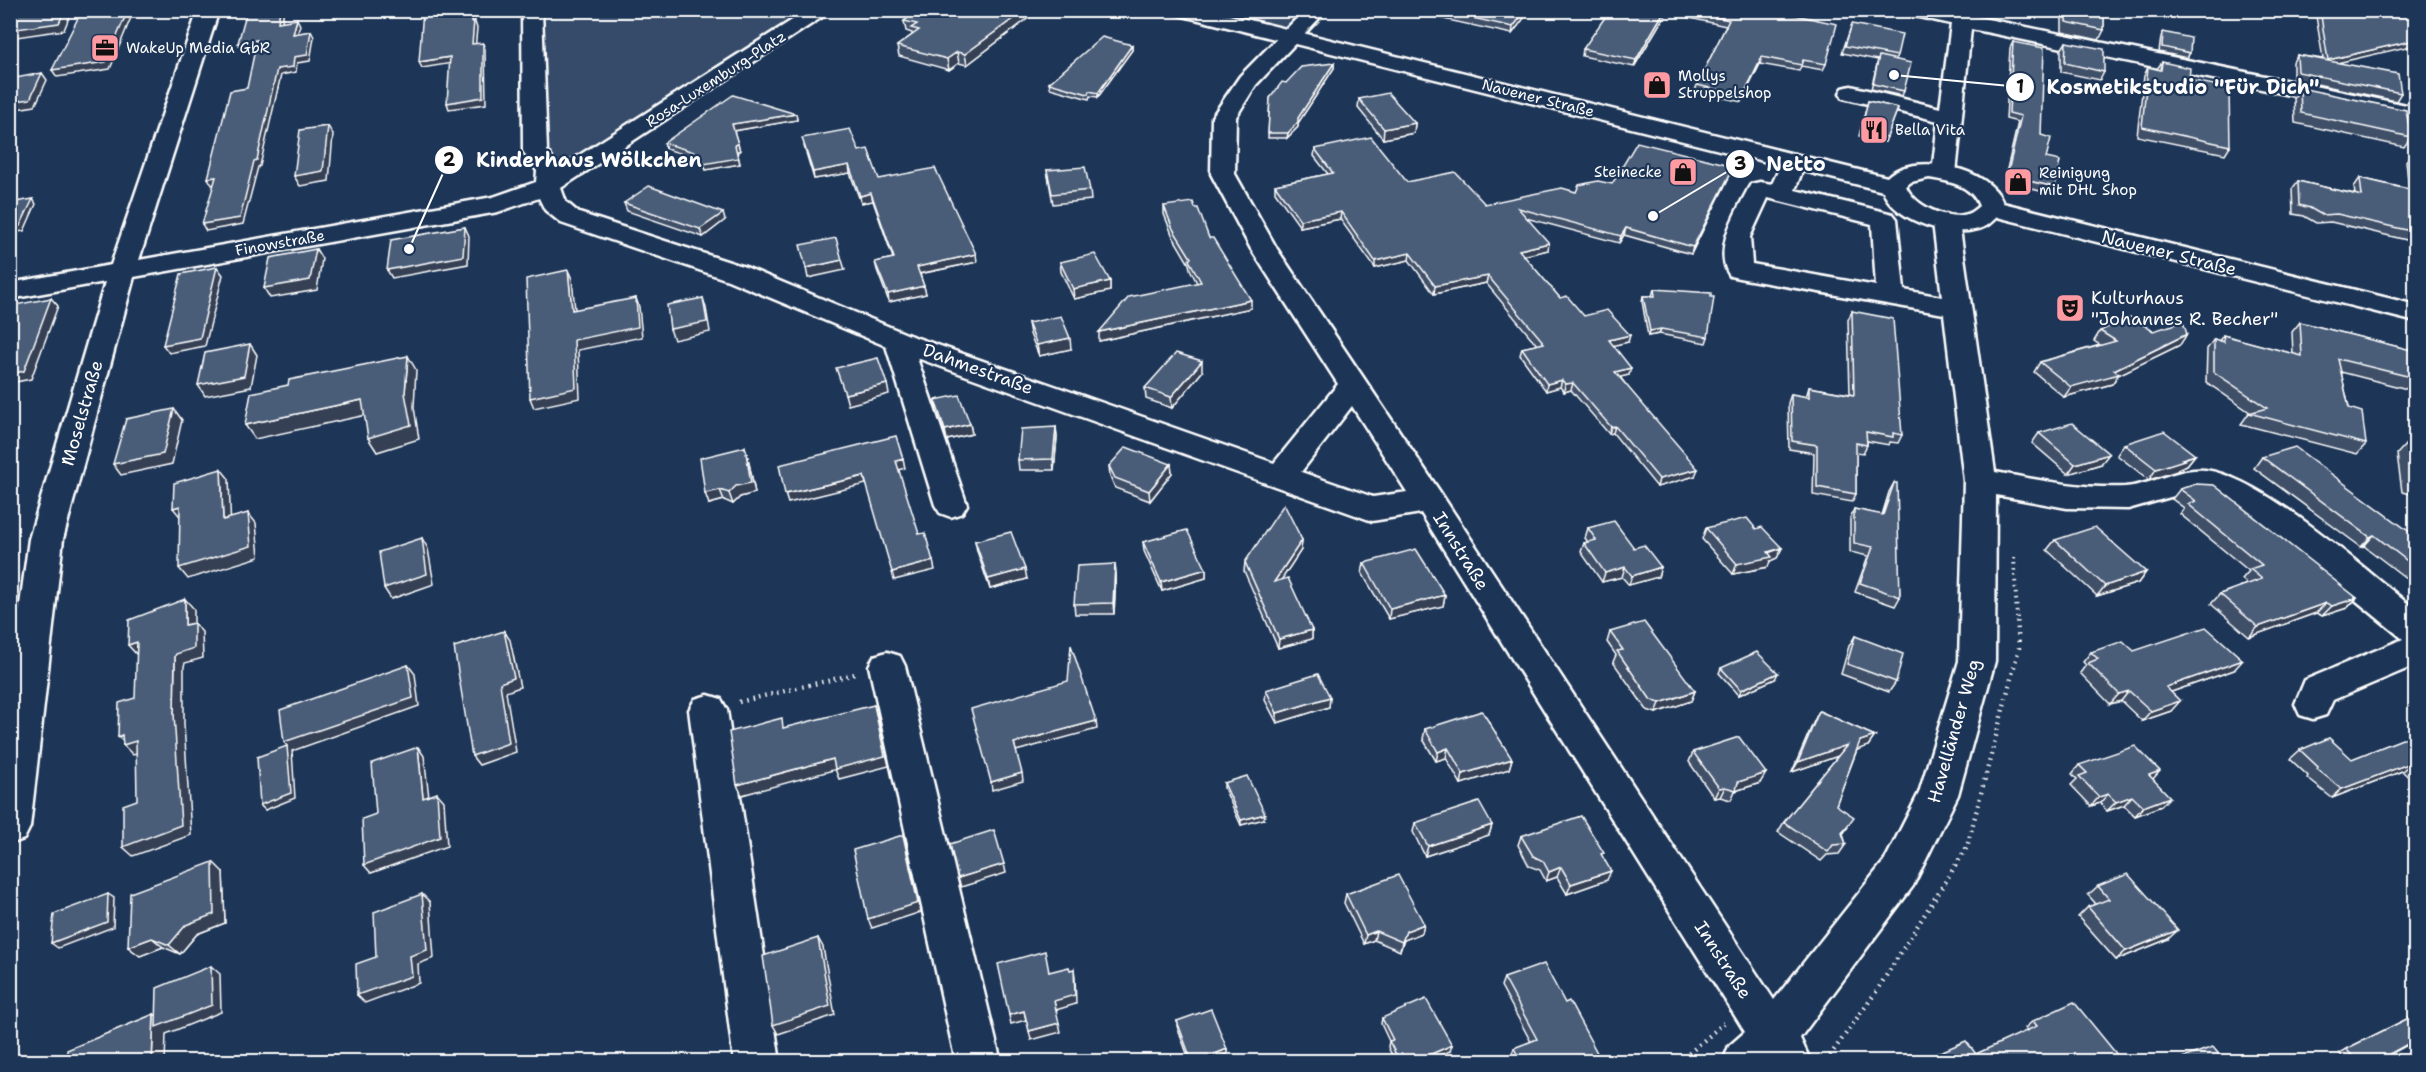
<svg xmlns="http://www.w3.org/2000/svg" width="2426" height="1072" font-family="'Shantell Sans',sans-serif">
  <style>
    .green { fill: #364b69; stroke: #9aa5b4; stroke-width: 1.5 }
    .lines { fill: none; stroke-linecap: round; stroke-linejoin: round }
    .minor-casing { stroke: #fff; stroke-width: 5 }
    .major-casing { stroke: #fff; stroke-width: 5 }
    .path-far1 { stroke: #fff; stroke-width: 4; stroke-dasharray: 1.5 4.5; stroke-linecap: butt }
    .path { stroke: #fff; stroke-width: 4.5; stroke-dasharray: 1.5 5; stroke-linecap: butt }
    .minor { fill: #1d3557; fill-rule: evenodd }
    .major { fill: #1d3557; fill-rule: evenodd }
    .wall { fill: #405068; stroke: #fff; stroke-width: 1.5 }
    .shaded-wall { fill: #344155; stroke: #fff; stroke-width: 1.5 }
    .building { fill: #4a5d79; stroke: #fff; stroke-width: 1.5 }
    .labels { text-anchor: middle; stroke-width: 4.5; stroke-linejoin: round; paint-order: stroke }
    .far-poi-label { font-size: 15px; fill: #fff; stroke: #1d3557; text-anchor: start }
    .far-street-label { font-size: 15px; fill: #fff; stroke: #1d3557 }
    .street-label { font-size: 18px; fill: #fff; stroke: #1d3557 }
    .poi-label { font-size: 18px; fill: #fff; stroke: #1d3557; text-anchor: start }
    .leader { fill: none; stroke: #fff; stroke-width: 2 }
    .callout-dot { fill: #fff; stroke: #1d3557; stroke-width: 2 }
    .mark-label { font-size: 18px; text-anchor: middle; font-weight: bold; fill: #111 }
    .callout-label { font-size: 20px; text-anchor: middle; font-weight: bold; fill: #fff; stroke: #1d3557; stroke-width: 4.5; stroke-linejoin: round; paint-order: stroke }
  </style>
  <rect width="100%" height="100%" fill="#1d3557"/>
  <filter id="ink" filterUnits="userSpaceOnUse"><feTurbulence type="fractalNoise" baseFrequency=".0167" numOctaves="2"/><feDisplacementMap in="SourceGraphic" scale="12" xChannelSelector="R" yChannelSelector="G"/><feConvolveMatrix kernelMatrix="1 2 1 2 8 2 1 2 1" color-interpolation-filters="sRGB"/></filter>
  <g filter="url(#ink)">
    <g class="green">
      <polygon points="539,11 813,11 583,155 559,162 542,157"/>
      <polygon points="1182,11 1270,11 1307,20 1289,37"/>
    </g>
    <g class="lines">
      <g class="minor-casing">
        <g id="minor">
          <path d="M 198,10 L 219,10 L 139,260 L 493,197 L 536,182 L 537,171 L 523,151 L 522,10 L 542,10 L 547,151 L 559,168 L 808,10 L 833,10 L 561,188 L 566,202 L 579,213 L 748,268 L 909,335 L 1274,463 L 1338,384 L 1251,249 L 1211,174 L 1212,117 L 1240,76 L 1305,10 L 1327,10 L 1256,85 L 1236,117 L 1235,174 L 1277,249 L 1440,492 L 1774,1000 L 1885,860 L 1919,793 L 1959,661 L 1964,481 L 1944,314 L 1739,278 L 1730,276 C 1712,250 1736,213 1748,189 L 1751,184 L 1760,182 L 1772,184 L 1785,156 L 1794,154 L 1803,156 L 1806,161 L 1795,190 L 1893,214 L 1897,219 L 1904,290 L 1942,297 L 1933,222 L 1937,217 L 1946,214 L 1955,217 L 1959,222 L 1995,472 C 2038,480 2081,489 2125,487 C 2153,485 2177,467 2205,470 C 2264,477 2367,572 2416,610 L 2416,665 L 2333,700 L 2326,715 L 2313,719 L 2300,715 L 2295,704 L 2305,680 L 2403,639 L 2269,529 L 2217,496 L 2205,492 L 2188,492 L 2128,509 L 2067,508 L 1996,495 L 1995,661 L 1958,795 L 1952,807 L 1913,886 L 1800,1038 L 1811,1062 L 1723,1062 L 1729,1046 L 1745,1032 L 1421,513 L 1372,521 L 1361,517 L 917,358 L 967,505 L 962,513 L 951,517 L 940,513 L 935,505 L 886,346 L 728,280 L 561,223 L 545,210 L 539,198 L 498,212 L 134,277 L 63,539 L 30,827 L 24,839 L 10,844 L 10,678 L 29,539 L 105,282 L 10,299 L 10,283 L 111,265 ZM 1768,198 L 1872,224 L 1876,286 L 1752,264 L 1750,237 ZM 1352,406 L 1407,492 L 1373,497 L 1301,472 Z"/>
          <polygon points="1902,10 1973,10 1973,16 2416,107 2416,121 1971,29 1956,173 1953,178 1944,180 1935,178 1932,173 1938,121 1843,98 1840,93 1843,88 1851,86 1940,108 1951,24 1905,14"/>
          <polygon points="887,652 900,656 905,666 1001,1062 956,1062 869,666 874,656"/>
          <polygon points="708,695 721,699 727,710 780,1062 734,1062 689,710 695,699"/>
        </g>
      </g>
      <g class="major-casing">
        <path id="major" d="M 1172,10 L 1209,10 L 1887,177 C 1913,151 1991,167 2003,203 L 2416,305 L 2416,322 L 1997,217 C 1993,220 1990,224 1986,226 C 1957,241 1894,222 1883,191 L 1175,14 ZM 1929,178 C 1948,181 1972,185 1979,206 C 1975,209 1971,213 1967,214 C 1947,221 1914,206 1906,186 L 1911,182 Z"/>
      </g>
      <polyline class="path-far1" points="2014,557 2017,618"/>
      <g class="path">
        <polyline points="739,702 855,674"/>
        <polyline points="1826,1061 1876,992 1967,847 2019,648 2017,616"/>
        <polyline points="1679,1062 1724,1023"/>
      </g>
      <use href="#minor" class="minor"/>
      <use href="#major" class="major"/>
    </g>
    <g class="wall">
      <polygon points="920,10 1039,10 967,65 959,63 949,70 899,56 897,46 912,35 912,33 906,31 904,21"/>
      <polygon points="1417,10 1530,10 1512,34 1416,13"/>
      <polygon points="1668,10 1634,67 1582,56 1583,49"/>
      <polygon points="1677,10 1789,10 1787,14 1826,64 1823,70 1801,66 1799,71 1760,64 1741,102 1695,91 1697,85 1726,26 1676,15"/>
      <polygon points="2062,10 2104,10 2104,30 2099,40 2062,32"/>
      <polygon points="2315,10 2415,10 2340,63 2401,93 2396,101 2293,79 2293,62 2297,55 2323,59"/>
      <polygon points="1852,24 1897,56 1896,59 1904,91 1902,96 1871,89 1878,60 1842,53"/>
      <polygon points="2163,32 2190,53 2187,58 2159,52 2161,37"/>
      <polygon points="2013,42 2041,135 2046,158 2055,187 2052,194 2004,182 2018,122 2006,119 2010,48"/>
      <polygon points="2066,42 2104,72 2100,80 2061,72 2061,50"/>
      <polygon points="1132,45 1132,50 1098,97 1090,96 1089,99 1050,88 1049,83"/>
      <polygon points="2162,62 2189,80 2230,146 2225,154 2137,136 2144,76 2148,67 2157,69"/>
      <polygon points="1334,63 1334,68 1298,123 1298,127 1287,138 1268,138 1270,98 1286,83"/>
      <polygon points="2300,88 2411,137 2404,147 2295,123 2294,98"/>
      <polygon points="1359,99 1415,123 1414,133 1383,139 1358,108"/>
      <polygon points="1868,101 1898,108 1885,142 1859,136"/>
      <polygon points="796,114 797,120 734,131 740,151 737,151 740,164 706,170 703,160 666,149 664,143"/>
      <polygon points="804,146 859,151 879,179 977,262 920,274 926,294 889,302 877,270 875,262 893,258 873,201 861,203 850,173 814,179"/>
      <polygon points="1315,149 1407,182 1485,204 1576,192 1612,184 1731,173 1691,254 1624,235 1619,243 1526,218 1548,250 1524,256 1560,298 1584,316 1628,342 1614,345 1629,375 1620,377 1695,476 1657,487 1613,433 1609,434 1571,390 1564,392 1560,387 1546,391 1520,355 1522,348 1537,345 1486,283 1434,294 1409,260 1375,268 1340,219 1300,227 1275,192 1275,185 1328,174 1314,156"/>
      <polygon points="2412,153 2415,154 2415,242 2331,222 2316,223 2304,216 2293,214 2292,189 2298,181 2355,194 2354,187 2360,178 2409,189 2406,161"/>
      <polygon points="1047,170 1090,190 1091,200 1053,204"/>
      <polygon points="624,203 725,220 703,237 627,211"/>
      <polygon points="1164,206 1195,208 1209,238 1251,308 1099,341 1197,283 1190,269 1189,264 1173,237 1164,214"/>
      <polygon points="1060,262 1110,281 1110,291 1074,299 1061,272"/>
      <polygon points="1654,289 1708,337 1706,343 1659,334 1648,336 1642,301 1643,296 1652,296"/>
      <polygon points="1852,311 1902,435 1898,443 1890,442 1889,445 1867,441 1867,445 1863,453 1856,452 1856,494 1852,502 1813,495 1814,453 1789,449 1788,403 1791,394 1806,397 1809,387 1850,394 1848,320"/>
      <polygon points="2300,322 2415,351 2415,391 2341,372 2349,408 2366,444 2357,454 2241,424 2249,413 2251,413 2206,382 2207,349 2214,339 2219,341 2223,335 2293,354 2292,332"/>
      <polygon points="1028,323 1071,349 1039,356 1030,334"/>
      <polygon points="2100,331 2153,331 2180,345 2118,375 2112,384 2064,397 2034,372 2040,362 2100,345 2094,341"/>
      <polygon points="1202,372 1172,408 1146,399 1145,388"/>
      <polygon points="935,400 970,424 972,434 947,440 937,411"/>
      <polygon points="1056,427 1057,437 1054,470 1019,470 1018,460"/>
      <polygon points="2039,433 2101,464 2068,474 2032,443"/>
      <polygon points="2124,444 2195,455 2187,465 2179,468 2177,471 2149,480 2117,455"/>
      <polygon points="2406,444 2415,446 2415,495 2402,492 2397,454"/>
      <polygon points="745,447 748,458 755,493 740,497 733,504 724,500 709,504"/>
      <polygon points="2262,457 2415,536 2415,585 2364,546 2361,547 2254,468"/>
      <polygon points="1171,464 1172,473 1150,501 1115,488 1110,476 1109,466"/>
      <polygon points="1894,483 1900,597 1895,606 1855,592 1868,556 1850,552 1850,518 1854,509 1882,515 1889,492"/>
      <polygon points="2180,489 2357,598 2347,608 2322,616 2316,613 2249,637 2211,604 2220,594 2247,584 2242,579 2249,571 2180,514 2184,508 2172,499"/>
      <polygon points="1588,528 1634,548 1661,567 1658,577 1629,585 1622,577 1602,582 1581,552 1584,543 1588,542 1585,538"/>
      <polygon points="1706,528 1756,529 1782,548 1777,558 1770,561 1768,567 1733,574 1702,539"/>
      <polygon points="1302,540 1301,550 1281,580 1312,630 1312,639 1278,648 1244,571 1245,562"/>
      <polygon points="2055,540 2146,572 2138,583 2097,596 2047,550"/>
      <polygon points="975,541 1027,579 990,589 977,551"/>
      <polygon points="1143,542 1206,569 1206,578 1162,591 1144,551"/>
      <polygon points="1364,563 1445,595 1443,606 1389,619 1362,573"/>
      <polygon points="1115,564 1116,574 1114,614 1075,614 1074,604"/>
      <polygon points="1610,632 1695,691 1691,701 1656,713 1647,710 1613,662 1616,655 1607,642"/>
      <polygon points="1855,636 1896,682 1889,692 1841,674 1849,646"/>
      <polygon points="2134,651 2234,670 2171,692 2171,711 2142,721 2121,701 2110,704 2080,673 2086,665 2083,662 2091,652"/>
      <polygon points="1721,668 1775,679 1739,695 1719,673"/>
      <polygon points="1266,690 1330,697 1329,707 1277,723 1265,700"/>
      <polygon points="1819,711 1875,736 1868,746 1857,750 1836,805 1848,827 1843,834 1846,844 1839,854 1827,855 1821,861 1778,832 1784,822 1838,756 1792,772 1814,721"/>
      <polygon points="1425,729 1512,759 1509,769 1461,784 1446,758 1436,761 1423,739"/>
      <polygon points="2415,734 2415,783 2402,771 2332,798 2307,778 2308,776 2290,759 2300,750 2352,759"/>
      <polygon points="1693,752 1760,783 1735,791 1731,800 1720,797 1714,798 1689,762"/>
      <polygon points="2079,765 2153,779 2161,806 2135,816 2124,805 2107,811 2100,803 2091,806 2071,785 2077,779 2072,774"/>
      <polygon points="1224,783 1264,819 1241,825 1224,788"/>
      <polygon points="1415,823 1492,825 1489,835 1425,856 1413,832"/>
      <polygon points="1521,836 1602,856 1607,880 1567,894 1557,877 1546,881 1540,870 1529,866 1518,845"/>
      <polygon points="223,872 225,923 197,934 180,954 163,947 140,956 128,947"/>
      <polygon points="2098,886 2168,939 2116,960 2078,917 2088,907 2096,904 2088,895"/>
      <polygon points="1346,894 1424,924 1422,933 1404,940 1400,951 1374,940 1364,944 1344,903"/>
      <polygon points="1504,978 1565,1003 1602,1062 1514,1062 1511,1056 1514,1048 1531,1042 1501,986"/>
      <polygon points="2415,1015 2415,1041 2376,1062 2347,1062 2339,1053 2346,1049"/>
      <polygon points="1382,1018 1450,1051 1431,1059 1432,1062 1395,1062 1388,1047 1389,1041 1381,1024"/>
      <polygon points="1177,1021 1227,1049 1227,1054 1206,1062 1190,1062 1177,1026"/>
      <polygon points="2033,1021 2123,1062 1976,1054 2028,1031 2025,1028"/>
    </g>
    <g class="shaded-wall">
      <polygon points="65,10 72,10 64,30 10,38 10,30"/>
      <polygon points="128,10 134,10 110,69 57,77 52,70"/>
      <polygon points="280,10 284,10 281,27 278,22"/>
      <polygon points="472,10 475,10 475,22 477,28 475,50 472,44"/>
      <polygon points="1025,10 1039,10 967,65 965,54"/>
      <polygon points="1526,10 1530,10 1512,34 1513,27"/>
      <polygon points="1665,10 1668,10 1634,67 1636,60"/>
      <polygon points="297,19 300,25 296,39 293,34"/>
      <polygon points="311,31 314,37 310,61 297,63 296,72 281,75 260,166 258,167 243,224 206,231 202,224 277,69 294,57"/>
      <polygon points="257,40 260,46 241,49 238,43"/>
      <polygon points="2415,40 2415,45 2324,66 2328,60"/>
      <polygon points="483,43 485,49 486,104 449,109 447,103"/>
      <polygon points="1132,45 1132,50 1098,97 1098,93"/>
      <polygon points="957,52 959,63 949,70 947,59"/>
      <polygon points="450,57 453,63 422,68 419,62"/>
      <polygon points="1762,57 1760,64 1741,102 1743,96"/>
      <polygon points="1334,63 1334,68 1298,123 1298,127 1287,138 1288,133"/>
      <polygon points="42,73 47,80 35,106 10,110 10,102"/>
      <polygon points="796,114 797,120 733,131 732,124"/>
      <polygon points="1415,123 1414,133 1383,139 1384,129"/>
      <polygon points="328,126 333,135 329,181 300,186 294,176"/>
      <polygon points="738,144 740,151 737,151 740,164 706,170 704,164 735,145"/>
      <polygon points="849,165 850,173 814,179 813,172"/>
      <polygon points="1734,166 1731,173 1691,254 1693,247"/>
      <polygon points="216,177 220,183 212,185 208,178"/>
      <polygon points="871,193 873,201 861,203 860,196"/>
      <polygon points="33,199 36,204 24,231 10,233 10,227"/>
      <polygon points="1341,212 1340,219 1300,227 1300,220"/>
      <polygon points="723,213 725,220 703,237 700,229"/>
      <polygon points="465,227 469,236 468,264 392,278 387,270"/>
      <polygon points="1626,228 1624,235 1619,243 1621,236"/>
      <polygon points="1549,243 1548,250 1518,257 1519,250"/>
      <polygon points="316,249 322,259 317,290 270,298 264,288"/>
      <polygon points="1410,253 1409,260 1375,268 1375,261"/>
      <polygon points="976,254 977,262 918,274 917,267"/>
      <polygon points="842,260 845,270 808,278 806,268"/>
      <polygon points="217,267 223,275 205,346 169,353 163,345"/>
      <polygon points="568,270 572,279 576,320 572,310"/>
      <polygon points="1488,276 1486,283 1434,294 1435,286"/>
      <polygon points="1110,281 1110,291 1074,299 1073,289"/>
      <polygon points="924,286 926,294 889,302 888,294"/>
      <polygon points="51,298 58,306 31,379 10,383 10,374"/>
      <polygon points="636,298 639,307 642,337 578,350 580,398 534,408 530,398 574,340"/>
      <polygon points="703,298 706,308 710,332 674,340 670,329"/>
      <polygon points="1251,300 1251,308 1099,341 1099,332"/>
      <polygon points="1661,329 1659,334 1648,336 1650,331"/>
      <polygon points="2187,334 2180,345 2118,375 2112,384 2064,397 2071,387 2114,370"/>
      <polygon points="1630,335 1628,342 1607,347 1609,340"/>
      <polygon points="1070,338 1071,349 1039,356 1037,345"/>
      <polygon points="250,344 257,355 251,387 205,396 198,385"/>
      <polygon points="408,356 416,370 414,407 419,439 377,452 368,438 405,393"/>
      <polygon points="1202,361 1202,372 1172,408 1171,397"/>
      <polygon points="1631,368 1629,375 1613,379 1615,372"/>
      <polygon points="1562,380 1560,387 1546,391 1547,384"/>
      <polygon points="1573,383 1571,390 1564,392 1565,384"/>
      <polygon points="887,384 889,394 848,405 845,394"/>
      <polygon points="362,400 371,414 255,439 245,425"/>
      <polygon points="174,409 182,420 172,464 121,475 113,464"/>
      <polygon points="970,424 972,434 947,440 945,430"/>
      <polygon points="1615,426 1613,433 1609,434 1611,427"/>
      <polygon points="1056,427 1057,437 1054,470 1053,459"/>
      <polygon points="745,447 748,458 755,493 740,497 733,504 729,493"/>
      <polygon points="2109,454 2101,464 2068,474 2075,464"/>
      <polygon points="2195,455 2187,465 2179,468 2177,471 2149,480 2156,469"/>
      <polygon points="903,459 905,468 898,470 896,461"/>
      <polygon points="1171,464 1172,473 1150,501 1149,491"/>
      <polygon points="221,469 229,479 231,531 223,520"/>
      <polygon points="1698,469 1695,476 1657,487 1659,479"/>
      <polygon points="864,476 866,484 788,503 785,494"/>
      <polygon points="720,490 724,500 709,504 705,493"/>
      <polygon points="180,506 182,519 173,508"/>
      <polygon points="248,513 256,523 259,557 188,579 179,568"/>
      <polygon points="2374,535 2364,546 2361,547 2370,537"/>
      <polygon points="422,538 428,549 434,584 391,599 384,588"/>
      <polygon points="1302,540 1301,550 1274,591 1274,582"/>
      <polygon points="1782,548 1777,558 1770,561 1768,567 1733,574 1737,564"/>
      <polygon points="933,561 935,570 894,580 892,572"/>
      <polygon points="1115,564 1116,574 1114,614 1113,603"/>
      <polygon points="1625,567 1622,577 1602,582 1605,573"/>
      <polygon points="1661,567 1658,577 1629,585 1632,576"/>
      <polygon points="1025,569 1027,579 990,589 988,579"/>
      <polygon points="1206,569 1206,578 1162,591 1161,582"/>
      <polygon points="2146,572 2138,583 2097,596 2105,586"/>
      <polygon points="1445,595 1443,606 1389,619 1390,609"/>
      <polygon points="2357,598 2347,608 2322,616 2332,606"/>
      <polygon points="185,599 194,609 194,623 202,632 203,658 185,663 184,666 184,724 191,835 133,856 123,847 174,714 175,656 185,625"/>
      <polygon points="2326,603 2316,613 2249,637 2258,627"/>
      <polygon points="1312,630 1312,639 1278,648 1279,639"/>
      <polygon points="504,631 510,640 520,687 506,692 516,752 479,765 472,756 500,683"/>
      <polygon points="137,642 137,655 128,645"/>
      <polygon points="2243,660 2234,670 2157,697 2166,687"/>
      <polygon points="408,665 415,674 419,706 292,751 295,798 265,810 260,805 287,746 284,742"/>
      <polygon points="1778,673 1775,679 1739,695 1741,690"/>
      <polygon points="1695,691 1691,701 1656,713 1660,703"/>
      <polygon points="2129,691 2121,701 2110,704 2119,694"/>
      <polygon points="1330,697 1329,707 1277,723 1277,713"/>
      <polygon points="2180,701 2171,711 2142,721 2151,711"/>
      <polygon points="874,705 877,715 889,766 839,779 835,769"/>
      <polygon points="1096,721 1097,729 1016,751 1014,743"/>
      <polygon points="122,735 136,741 146,751 133,755 123,745 126,744 118,737"/>
      <polygon points="1875,736 1868,746 1854,751 1860,741"/>
      <polygon points="1847,745 1841,755 1792,772 1798,762"/>
      <polygon points="418,747 424,756 430,806 423,798"/>
      <polygon points="1448,748 1446,758 1436,761 1438,752"/>
      <polygon points="833,759 837,769 742,795 737,785"/>
      <polygon points="1512,759 1509,769 1461,784 1463,774"/>
      <polygon points="2413,762 2402,771 2332,798 2342,789"/>
      <polygon points="2160,771 2152,780 2149,775"/>
      <polygon points="1022,773 1023,781 992,790 991,782"/>
      <polygon points="1766,773 1760,783 1735,791 1738,782"/>
      <polygon points="1725,787 1720,797 1714,798 1719,788"/>
      <polygon points="437,793 444,801 447,846 371,873 364,865"/>
      <polygon points="2108,794 2100,803 2091,806 2099,797"/>
      <polygon points="2132,796 2124,805 2107,811 2116,802"/>
      <polygon points="2170,797 2161,806 2135,816 2143,807"/>
      <polygon points="1265,814 1264,819 1241,825 1241,820"/>
      <polygon points="1492,825 1489,835 1425,856 1428,846"/>
      <polygon points="903,835 906,844 921,912 872,928 868,919"/>
      <polygon points="213,862 223,872 225,923 197,934 180,954 169,945"/>
      <polygon points="1004,864 1006,873 961,887 958,878"/>
      <polygon points="1561,867 1557,877 1546,881 1549,872"/>
      <polygon points="1611,871 1607,880 1567,894 1571,884"/>
      <polygon points="108,894 114,898 113,927 58,948 51,943"/>
      <polygon points="422,894 430,902 434,958 418,964 419,983 365,1003 357,995 410,956"/>
      <polygon points="1424,924 1422,933 1404,940 1400,951 1402,942 1406,931"/>
      <polygon points="2178,930 2168,939 2116,960 2126,951"/>
      <polygon points="1376,931 1374,940 1364,944 1366,935"/>
      <polygon points="152,938 163,947 140,956 128,947"/>
      <polygon points="818,938 823,947 835,1015 778,1034 773,1025"/>
      <polygon points="211,966 220,974 221,1012 166,1034 165,1062 152,1062 154,1014 166,1022"/>
      <polygon points="1074,969 1075,977 1076,1004 1056,1010 1054,1001"/>
      <polygon points="1024,1011 1026,1020 1011,1024 1009,1015"/>
      <polygon points="1059,1023 1061,1032 1031,1040 1029,1031"/>
      <polygon points="1452,1045 1450,1051 1427,1061 1429,1055"/>
      <polygon points="1227,1049 1227,1054 1206,1062 1195,1062"/>
    </g>
    <g class="building">
      <polygon points="10,10 65,10 59,23 10,30"/>
      <polygon points="82,10 128,10 106,62 52,70"/>
      <polygon points="247,10 280,10 278,22 297,19 293,34 311,31 307,55 294,57 293,67 277,69 257,160 254,161 240,218 202,224 216,177 208,178 230,91 247,88 257,40 238,43"/>
      <polygon points="423,10 472,10 472,22 474,21 472,44 483,43 483,97 447,103 450,57 419,62"/>
      <polygon points="920,10 1025,10 965,54 957,52 947,59 897,46 919,30 911,28 917,24 904,21"/>
      <polygon points="1437,10 1526,10 1513,27"/>
      <polygon points="1610,10 1665,10 1636,60 1583,49"/>
      <polygon points="1685,10 1788,10 1786,13 1837,24 1826,64 1803,60 1801,65 1762,57 1743,96 1697,85 1729,20"/>
      <polygon points="2066,10 2104,10 2104,30 2066,22"/>
      <polygon points="2320,10 2415,10 2415,40 2328,60"/>
      <polygon points="1852,24 1902,34 1897,56 1845,46"/>
      <polygon points="2163,32 2191,38 2190,53 2162,47"/>
      <polygon points="1102,37 1132,45 1098,93 1089,91 1088,94 1049,83"/>
      <polygon points="2013,42 2044,48 2041,135 2051,138 2046,158 2060,161 2055,187 2007,176 2021,116 2009,113"/>
      <polygon points="2066,42 2104,49 2104,72 2065,63"/>
      <polygon points="2297,55 2398,74 2401,93 2298,72"/>
      <polygon points="1879,56 1911,63 1904,91 1873,84"/>
      <polygon points="2162,62 2190,68 2189,80 2229,88 2230,146 2142,127 2148,67 2161,70"/>
      <polygon points="1334,63 1298,118 1298,122 1288,133 1268,133 1270,98 1282,82 1286,83 1301,67"/>
      <polygon points="42,73 30,99 10,102 10,79"/>
      <polygon points="2300,88 2406,110 2411,137 2301,113"/>
      <polygon points="1388,93 1415,123 1384,129 1359,99"/>
      <polygon points="733,95 796,114 732,124 738,144 735,145 738,158 704,164 701,154 664,143"/>
      <polygon points="1868,101 1898,108 1887,137 1861,131"/>
      <polygon points="328,126 323,171 294,176 300,130"/>
      <polygon points="850,129 859,151 868,149 879,179 935,168 976,254 917,267 924,286 888,294 875,262 894,258 871,193 860,196 849,165 813,172 802,138"/>
      <polygon points="1371,137 1407,182 1455,172 1485,204 1562,188 1576,192 1579,185 1598,181 1612,184 1637,142 1734,166 1693,247 1626,228 1621,236 1518,208 1549,243 1519,250 1560,298 1567,296 1584,316 1607,310 1630,335 1609,340 1631,368 1615,372 1698,469 1659,479 1615,426 1611,427 1573,383 1565,384 1562,380 1547,384 1522,348 1544,343 1488,276 1435,286 1410,253 1375,261 1341,212 1300,220 1275,185 1333,173 1315,149"/>
      <polygon points="2412,153 2415,154 2415,184"/>
      <polygon points="1085,167 1090,190 1052,194 1047,170"/>
      <polygon points="2360,178 2415,191 2415,232 2337,214 2322,215 2310,208 2299,205 2298,181 2362,196"/>
      <polygon points="649,186 723,213 700,229 624,203"/>
      <polygon points="33,199 20,226 10,227 10,203"/>
      <polygon points="1193,202 1195,208 1198,208 1209,238 1213,238 1251,300 1099,332 1129,297 1201,282 1189,260 1191,258 1173,229 1164,206"/>
      <polygon points="465,227 463,256 387,270 391,240"/>
      <polygon points="836,238 842,260 806,268 800,245"/>
      <polygon points="316,249 310,280 264,288 270,258"/>
      <polygon points="1095,254 1110,281 1073,289 1060,262"/>
      <polygon points="217,267 200,338 163,345 181,274"/>
      <polygon points="568,270 572,310 636,298 638,327 574,340 576,388 530,398 526,279"/>
      <polygon points="1654,289 1711,293 1711,297 1714,297 1708,337 1661,329 1650,331 1643,296 1655,296"/>
      <polygon points="51,298 24,371 10,374 10,306"/>
      <polygon points="703,298 707,322 670,329 667,305"/>
      <polygon points="1852,311 1893,319 1902,435 1893,433 1893,437 1866,432 1867,445 1856,443 1856,494 1817,487 1817,445 1792,441 1791,394 1809,397 1809,387 1854,395"/>
      <polygon points="1061,316 1070,338 1037,345 1028,323"/>
      <polygon points="2130,317 2153,331 2183,322 2187,334 2114,370 2119,374 2071,387 2040,362 2116,341 2100,331"/>
      <polygon points="2300,322 2415,351 2415,378 2338,359 2349,408 2362,412 2366,444 2249,413 2267,408 2214,372 2214,339 2224,342 2223,335 2302,356"/>
      <polygon points="250,344 244,376 198,385 205,353"/>
      <polygon points="1176,353 1202,361 1171,397 1145,388"/>
      <polygon points="408,356 405,393 411,425 368,438 362,400 245,425 251,393 288,385 289,380"/>
      <polygon points="878,358 887,384 845,394 836,368"/>
      <polygon points="959,395 970,424 945,430 935,400"/>
      <polygon points="174,409 163,454 113,464 126,419"/>
      <polygon points="2072,423 2109,454 2075,464 2039,433"/>
      <polygon points="1056,427 1053,459 1018,460 1021,429"/>
      <polygon points="2164,431 2195,455 2182,459 2184,460 2156,469 2124,444"/>
      <polygon points="896,436 903,459 896,461 919,534 925,533 933,561 892,572 864,476 785,494 779,465"/>
      <polygon points="2406,444 2415,446 2415,482 2412,481"/>
      <polygon points="745,447 751,483 736,486 729,493 720,490 705,493 700,458"/>
      <polygon points="1126,447 1171,464 1149,491 1115,478 1109,466"/>
      <polygon points="2295,447 2415,536 2415,567 2374,535 2370,537 2262,457"/>
      <polygon points="221,469 223,520 248,513 251,546 179,568 180,506 173,508 174,483"/>
      <polygon points="1894,483 1897,483 1900,597 1860,583 1873,547 1854,543 1854,509 1883,515"/>
      <polygon points="2196,484 2214,485 2357,598 2332,606 2326,603 2258,627 2220,594 2262,579 2250,569 2262,565 2188,504 2196,501 2180,489"/>
      <polygon points="1284,504 1302,540 1274,582 1288,578 1312,630 1279,639 1245,562"/>
      <polygon points="1747,518 1756,529 1762,527 1782,548 1768,552 1772,557 1737,564 1706,528"/>
      <polygon points="1614,521 1634,548 1644,545 1661,567 1632,576 1625,567 1605,573 1584,543 1596,540 1588,528"/>
      <polygon points="2095,527 2146,572 2105,586 2055,540"/>
      <polygon points="1187,530 1206,569 1161,582 1143,542"/>
      <polygon points="1011,532 1025,569 988,579 975,541"/>
      <polygon points="422,538 427,574 384,588 379,552"/>
      <polygon points="1416,549 1445,595 1390,609 1364,563"/>
      <polygon points="1115,564 1113,603 1074,604 1077,566"/>
      <polygon points="185,599 185,625 194,623 194,648 176,654 175,656 174,714 181,825 123,847 123,805 137,800 136,741 123,745 122,735 118,737 119,703 135,698 137,642 128,645 129,620"/>
      <polygon points="1644,622 1695,691 1660,703 1651,700 1617,651 1623,650 1610,632"/>
      <polygon points="2206,627 2243,660 2166,687 2180,701 2151,711 2129,691 2119,694 2088,663 2098,659 2091,652 2123,641 2134,651"/>
      <polygon points="504,631 514,678 500,683 509,743 472,756 454,647"/>
      <polygon points="1855,636 1903,654 1896,682 1847,664"/>
      <polygon points="1071,645 1096,721 1014,743 1022,773 991,782 971,709 1068,681"/>
      <polygon points="1757,652 1778,673 1741,690 1721,668"/>
      <polygon points="408,665 413,698 284,742 280,710"/>
      <polygon points="1318,674 1330,697 1277,713 1266,690"/>
      <polygon points="874,705 885,756 835,769 833,759 737,785 729,732 782,718 783,728"/>
      <polygon points="1482,711 1512,759 1463,774 1448,748 1438,752 1425,729"/>
      <polygon points="1819,711 1875,736 1860,741 1836,805 1854,817 1842,833 1846,844 1833,845 1828,852 1784,822 1847,745 1798,762"/>
      <polygon points="2415,734 2415,764 2413,762 2342,789 2317,769 2318,767 2300,750 2329,738 2352,759"/>
      <polygon points="1739,737 1766,773 1738,782 1736,790 1725,787 1719,788 1693,752"/>
      <polygon points="287,746 291,793 260,805 257,757"/>
      <polygon points="2135,746 2160,771 2149,775 2170,797 2143,807 2132,796 2116,802 2108,794 2099,797 2079,776 2087,773 2079,765"/>
      <polygon points="418,747 423,798 437,793 440,837 364,865 362,819 376,814 372,763"/>
      <polygon points="1247,776 1265,814 1241,820 1224,783"/>
      <polygon points="1479,802 1492,825 1428,846 1415,823"/>
      <polygon points="1581,816 1604,853 1601,854 1611,871 1571,884 1561,867 1549,872 1543,861 1533,856 1521,836"/>
      <polygon points="994,830 1004,864 958,878 950,844"/>
      <polygon points="903,835 918,903 868,919 853,850"/>
      <polygon points="213,862 214,914 186,925 169,945 152,938 128,947 130,893"/>
      <polygon points="2128,874 2178,930 2126,951 2088,907 2109,899 2098,886"/>
      <polygon points="1398,875 1424,924 1406,931 1402,942 1376,931 1366,935 1346,894"/>
      <polygon points="108,894 107,922 51,943 54,914"/>
      <polygon points="422,894 427,950 410,956 412,976 357,995 356,964 376,957 374,912"/>
      <polygon points="818,938 830,1006 773,1025 763,956"/>
      <polygon points="1045,951 1049,972 1069,967 1070,970 1074,969 1075,995 1054,1001 1059,1023 1029,1031 1024,1011 1009,1015 998,964"/>
      <polygon points="1544,964 1565,1003 1569,1001 1602,1062 1521,1062 1514,1048 1537,1039 1504,978"/>
      <polygon points="211,966 212,1005 156,1027 157,988"/>
      <polygon points="1426,999 1452,1045 1429,1055 1432,1062 1400,1062 1389,1041 1393,1040 1382,1018"/>
      <polygon points="2074,1002 2123,1062 1917,1062 1966,1041 1976,1054 2037,1026 2033,1021"/>
      <polygon points="1211,1009 1227,1049 1195,1062 1192,1062 1177,1021"/>
      <polygon points="154,1014 152,1062 67,1062 67,1050"/>
      <polygon points="2415,1015 2415,1040 2375,1062 2358,1062 2346,1049"/>
      <polygon points="2213,1047 2225,1062 2178,1062 2177,1060"/>
    </g>
  </g>
  <defs>
    <g id="office-square" transform="scale(1.5)"><rect x="-9" y="-9" width="18" height="18" rx="4" fill="#ff9aa2" stroke="#1d3557"/><path d="M-6-3h4V-5.5h4V-3h4V5H-6ZM-1-4.5V-3h2v-1.5ZM-6 0V1H6V0Z" fill="#111"/></g>
    <g id="shop-square" transform="scale(1.5)"><rect x="-9" y="-9" width="18" height="18" rx="4" fill="#ff9aa2" stroke="#1d3557"/><path d="M-5-2.5h2.3a2.7 3.5 0 0 1 5.4 0H5L5.5 6h-11ZM-1.5-2.5h3a1.5 2.3 0 0 0-3 0Z" fill="#111"/></g>
    <g id="restaurant-square" transform="scale(1.5)"><rect x="-9" y="-9" width="18" height="18" rx="4" fill="#ff9aa2" stroke="#1d3557"/><path d="M-5-6h1v4h1v-4h1v4h1v-4h1v5L-1.5 .5V6h-2V.5L-5-1ZM5-6V6H3V1.5H1.5Q1.5-4 5-6Z" fill="#111"/></g>
    <g id="theatre-square" transform="scale(1.5)"><rect x="-9" y="-9" width="18" height="18" rx="4" fill="#ff9aa2" stroke="#1d3557"/><path d="M-5-5.5Q0-4 5-5.5V0Q5 5 0 6Q-5 5-5 0ZM-3.3-2.5H-1v1.5H-3.3ZM1-2.5H3.3v1.5H1ZM-2.8 1Q0 5.5 2.8 1Z" fill="#111"/></g>
  </defs>
  <g fill-rule="evenodd">
    <use href="#office-square" x="105" y="48"/>
    <use href="#shop-square" x="1657" y="85"/>
    <use href="#restaurant-square" x="1874" y="130"/>
    <use href="#shop-square" x="1683" y="172"/>
    <use href="#shop-square" x="2018" y="182"/>
    <use href="#theatre-square" x="2070" y="308"/>
  </g>
  <g class="labels">
    <g class="far-poi-label">
      <text x="126" y="53">WakeUp Media GbR</text>
      <text x="1678" y="81">Mollys<tspan x="1678" dy="17">Struppelshop</tspan></text>
      <text x="1895" y="135">Bella Vita</text>
      <text x="1662" y="177" text-anchor="end">Steinecke</text>
      <text x="2039" y="178">Reinigung<tspan x="2039" dy="17">mit DHL Shop</tspan></text>
    </g>
    <g class="far-street-label">
      <text transform="translate(716 79) rotate(-33)" y="5">Rosa-Luxemburg-Platz</text>
      <text transform="translate(1538 98) rotate(14)" y="5">Nauener Straße</text>
      <text transform="translate(280 243) rotate(-10)" y="5">Finowstraße</text>
    </g>
    <g class="street-label">
      <text transform="translate(2169 253) rotate(14)" y="6">Nauener Straße</text>
      <text transform="translate(978 369) rotate(20)" y="6">Dahmestraße</text>
      <text transform="translate(82 413) rotate(-74)" y="6">Moselstraße</text>
      <text transform="translate(1461 551) rotate(58)" y="6">Innstraße</text>
      <text transform="translate(1954 731) rotate(-74)" y="6">Havelländer Weg</text>
      <text transform="translate(1723 960) rotate(57)" y="6">Innstraße</text>
    </g>
    <g class="poi-label">
      <text x="2091" y="304">Kulturhaus<tspan x="2091" dy="21">"Johannes R. Becher"</tspan></text>
    </g>
  </g>
  <path class="leader" d="M1894 75L2020 87M409 249L449 160M1653 216L1740 164"/>
  <g class="callout-dot">
    <circle cx="1894" cy="75" r="6"/>
    <circle cx="409" cy="249" r="6"/>
    <circle cx="1653" cy="216" r="6"/>
    <circle cx="2020" cy="87" r="15"/>
    <circle cx="449" cy="160" r="15"/>
    <circle cx="1740" cy="164" r="15"/>
  </g>
  <g class="mark-label">
    <text x="2020" y="93">1</text>
    <text x="449" y="166">2</text>
    <text x="1740" y="170">3</text>
  </g>
  <g class="callout-label">
    <text x="2183" y="94">Kosmetikstudio "Für Dich"</text>
    <text x="589" y="167">Kinderhaus Wölkchen</text>
    <text x="1796" y="171">Netto</text>
  </g>
  <rect width="2426" height="1072" fill="none" stroke="#1d3557" stroke-width="36"/>
  <rect x="18" y="18" width="2390" height="1036" fill="none" stroke="#fff" stroke-width="2" filter="url(#ink)"/>
</svg>
